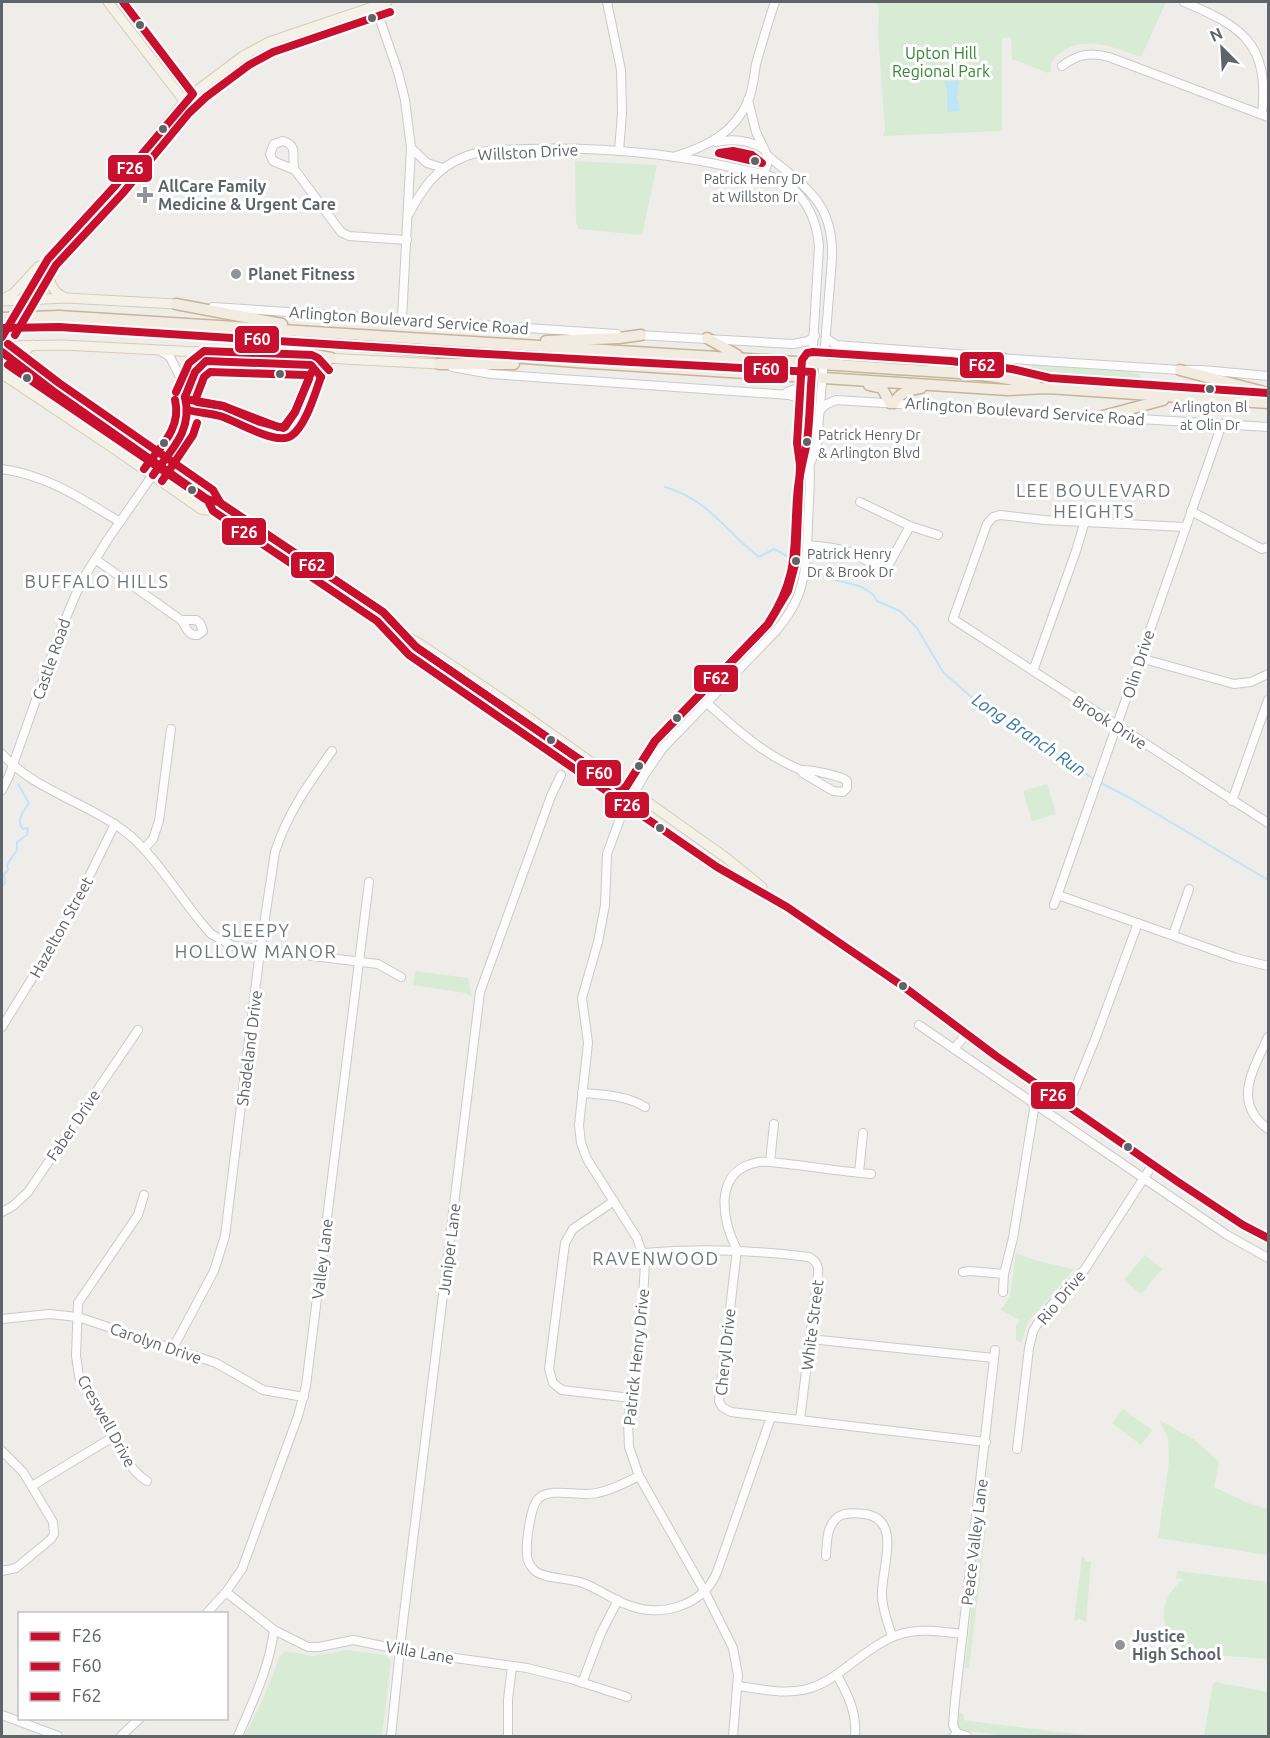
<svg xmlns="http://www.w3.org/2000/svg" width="1270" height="1738" font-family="Ubuntu,sans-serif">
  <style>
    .green { fill: #d8ebd4 }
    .water { fill: #bfe5f9 }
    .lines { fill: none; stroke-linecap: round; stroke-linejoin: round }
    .stream { stroke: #bfe5f9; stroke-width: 2 }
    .minor-casing { stroke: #cacacb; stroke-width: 10 }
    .major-casing { stroke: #d8cbb6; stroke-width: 11 }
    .highway-casing { stroke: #c8b496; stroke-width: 13 }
    .minor { stroke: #fdfcfc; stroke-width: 8 }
    .major { stroke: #f4f1e9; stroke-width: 9 }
    .highway { stroke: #f1ebe2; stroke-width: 10 }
    .major-bridge-casing { stroke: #d8cbb6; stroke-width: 11; stroke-linecap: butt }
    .major-bridge { stroke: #f4f1e9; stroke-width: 9 }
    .bus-1-casing { stroke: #fff; stroke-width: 12 }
    .bus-2-casing { stroke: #fff; stroke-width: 12 }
    .bus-3-casing { stroke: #fff; stroke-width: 12 }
    .bus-1 { stroke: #c8102e; stroke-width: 8 }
    .bus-2 { stroke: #c8102e; stroke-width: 8 }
    .bus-3 { stroke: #c8102e; stroke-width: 8 }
    .bus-dot { fill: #5e6468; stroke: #fff; stroke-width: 2 }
    .poi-dot { fill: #919496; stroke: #fff; stroke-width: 2 }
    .labels { text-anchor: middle; stroke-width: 6; stroke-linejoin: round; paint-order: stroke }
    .bus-label { font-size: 14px; fill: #5e6468; stroke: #fff }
    .park-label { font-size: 16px; fill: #32872f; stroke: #fff }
    .street-label { font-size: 16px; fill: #5e6468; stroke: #fff }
    .poi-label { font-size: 16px; font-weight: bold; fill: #5e6468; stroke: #fff; text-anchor: start }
    .neighbourhood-label { font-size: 18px; letter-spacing: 1.5px; fill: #6f767b; stroke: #fff }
    .water-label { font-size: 18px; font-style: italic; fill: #3878a7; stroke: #fff }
    .line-badge { stroke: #fff; stroke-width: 2 }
    .badge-label { font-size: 16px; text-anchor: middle; font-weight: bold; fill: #fff }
  </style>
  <rect width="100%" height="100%" fill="#efedea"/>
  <g class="green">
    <path d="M 876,2 L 1166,2 L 1141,57 C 1114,48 1083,33 1058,55 C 1052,60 1050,64 1051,71 L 1048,73 L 1012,59 L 1011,37 L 1002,38 L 1002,131 L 883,136 L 885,130 L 878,34 L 879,9 Z"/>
    <polygon points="575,161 657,165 642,235 579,229 576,223"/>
    <polygon points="1032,365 1130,372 1139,374 1143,380 1138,382 1040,372 1031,369"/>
    <polygon points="1047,784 1056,814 1032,821 1023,791"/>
    <polygon points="415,971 468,978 472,997 466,993 413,985"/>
    <polygon points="1016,1253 1034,1260 1072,1269 1075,1268 1028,1322 1021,1343 1016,1340 1016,1326 1020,1320 1001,1310 1010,1296"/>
    <polygon points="1145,1255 1162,1269 1141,1294 1124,1280"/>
    <polygon points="1123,1409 1152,1430 1141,1445 1112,1423"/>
    <polygon points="1159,1420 1195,1440 1219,1462 1214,1487 1248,1503 1268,1509 1268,1555 1158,1538 1169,1462 1168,1438"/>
    <polygon points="984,1527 986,1529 969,1668 965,1668 980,1529"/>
    <polygon points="1082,1557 1085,1557 1085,1561 1091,1562 1086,1622 1080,1619 1074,1621"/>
    <path d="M 1177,1571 L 1268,1582 L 1268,1659 C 1248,1657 1197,1656 1181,1646 C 1172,1640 1165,1629 1164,1619 C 1163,1601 1170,1591 1183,1579 L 1176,1578 Z"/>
    <polygon points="347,1650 386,1655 391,1661 382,1736 244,1736 261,1704 280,1656 285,1651 313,1656"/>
    <polygon points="1215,1682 1268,1692 1268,1736 1204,1736 1213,1684"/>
    <path d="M 961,1713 L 964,1715 L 964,1720 L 969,1721 L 1094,1736 L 1006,1736 L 966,1731 C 957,1729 957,1722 958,1714 Z"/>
  </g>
  <polygon class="water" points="959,80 957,98 961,111 947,112 947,91 944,82"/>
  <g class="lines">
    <g class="stream">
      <path d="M 665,487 C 708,499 725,531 759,557 L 774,549 L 802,564"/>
      <path d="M 807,567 C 813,570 819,574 825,577 C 842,584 868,582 877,601 L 900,611 L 917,628 L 943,672 L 985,709 L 1094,779"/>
      <polyline points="1099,782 1130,798 1268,880"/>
      <path d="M 2,886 L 5,883 L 4,874 L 8,870 L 7,865 L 17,850 L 17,842 L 27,835 L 28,828 L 23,829 C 15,820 24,811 29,803 L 18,784"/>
    </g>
    <g class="minor-casing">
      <g id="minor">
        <polyline points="607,2 621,70 622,113 619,151"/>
        <path d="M 1184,2 C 1241,26 1270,43 1262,114"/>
        <polyline points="371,7 379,17 398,72 405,100 411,148 402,319"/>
        <path d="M 1062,66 C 1078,54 1090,52 1109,57 L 1268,117"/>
        <polyline points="748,100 756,132 767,155 768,161 764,174"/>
        <path d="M 716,142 C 734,138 749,140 764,149"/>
        <polyline points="411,148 427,163 443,168"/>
        <path d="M 767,155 C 806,188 834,202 832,259 L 817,443 L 811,462"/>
        <path d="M 676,156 C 708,146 734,133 748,101 C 753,90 754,76 756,64 C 762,43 768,22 775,2"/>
        <path d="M 295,170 C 290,158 300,146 283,141 L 274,144 L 270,154 L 273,161 L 295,170 L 341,232 L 349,236 L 407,240"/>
        <path d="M 409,214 C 422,189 436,168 464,157 C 483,149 506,150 527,149 C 598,147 670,153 739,169 C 755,172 773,175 787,184 C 807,198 817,222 819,246 L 807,444 C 812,470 809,496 808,522 C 807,547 807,572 798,596 C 793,609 785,620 776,631 L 663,748 L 645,774 L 621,816 L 607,854 L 605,905 L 598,942 L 582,998 L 588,1043 L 579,1125 L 581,1143 L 587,1159 L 637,1238 L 645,1262 L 643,1300 L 628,1421 L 629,1447 L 639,1476 L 705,1592 L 733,1648 L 738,1675 L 733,1736"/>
        <polyline points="213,307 617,334"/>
        <polyline points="638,335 793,344 808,341 815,336"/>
        <polyline points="826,338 836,345 983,356"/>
        <polyline points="161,351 170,357 181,379"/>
        <polyline points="998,358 1180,370 1202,370 1268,376"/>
        <path d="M 452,367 L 491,374 L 789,395 C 799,398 805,402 808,412"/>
        <polyline points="787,392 811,384"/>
        <polyline points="820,410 827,404 836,400 1268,427"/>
        <path d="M 2,469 C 49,476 80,498 120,522"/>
        <polyline points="860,502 910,526 938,535"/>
        <polyline points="1191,511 1262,549 1268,547"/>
        <polyline points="1185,527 1044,520 1000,515 993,517 987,524 953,619 1268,823"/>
        <path d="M 807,545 C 820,546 833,547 846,551 C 861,556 871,566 888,566 L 910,526"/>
        <polyline points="95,559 181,620"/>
        <path d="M 181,620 L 196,620 L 200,623 L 203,631 L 198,635 C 187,636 187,627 181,620 Z"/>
        <polyline points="1140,658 1234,684 1251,682 1268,674"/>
        <polyline points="1033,671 1076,551 1085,521"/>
        <path d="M 707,703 C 736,729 764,755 801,770 L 803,773 L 833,791 L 843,792 L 847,788 L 847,781 C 842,776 809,769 801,770"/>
        <path d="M 2,754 C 33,789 85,802 123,830 C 152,851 177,893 200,921 L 211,934 L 233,946 L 378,964 L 401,977"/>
        <path d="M 2,790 L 9,776 L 60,632 L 81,582 L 108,539 L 184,430 C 196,400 169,378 197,351"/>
        <polyline points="1232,801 1268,700"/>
        <polyline points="144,849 153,839 159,821 171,729"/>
        <polyline points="1058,895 1236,958 1268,966"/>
        <polyline points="1054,905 1222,424"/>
        <polyline points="1173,935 1189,889"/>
        <polyline points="919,1025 1227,1235 1268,1258"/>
        <polyline points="2,1027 65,925 115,824"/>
        <path d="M 1268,1037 C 1254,1069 1231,1102 1268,1129"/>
        <polyline points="954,1049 966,1034"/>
        <path d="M 582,1093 C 603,1095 626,1095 645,1107"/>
        <polyline points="1068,1106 1096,1037 1138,923"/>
        <polyline points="770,1162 774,1124"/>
        <polyline points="859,1173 863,1133"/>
        <path d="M 871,1174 C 846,1172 821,1168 797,1165 C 784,1164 771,1161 759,1162 C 712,1170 722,1220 737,1250 L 719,1401 L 722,1407 L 731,1412 L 986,1442"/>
        <path d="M 144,1195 L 138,1215 L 78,1303 L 76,1356 L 79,1376 L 83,1385 C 98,1410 124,1468 147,1481"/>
        <polyline points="614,1201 573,1229 565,1243 549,1369 553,1383 562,1390 631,1398"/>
        <polyline points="2,1212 13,1206 28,1192 138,1030"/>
        <path d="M 643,1253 C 699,1248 753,1250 809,1257 C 816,1261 819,1265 818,1274 L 800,1420"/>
        <polyline points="963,1272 970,1271 1004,1274"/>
        <polyline points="1003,1292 1004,1274 1013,1238 1038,1085"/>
        <polyline points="2,1319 49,1314 78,1317 216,1363 263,1390 304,1397"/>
        <polyline points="810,1339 994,1358"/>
        <path d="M 173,1348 L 214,1271 L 225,1236 L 260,951 L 275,852 C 287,814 309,783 332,751"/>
        <polyline points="1017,1449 1029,1348 1033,1331 1044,1313 1085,1269 1153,1164"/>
        <polyline points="2,1451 23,1472 53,1522 54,1534 51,1539 16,1568 2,1571"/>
        <path d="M 639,1476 C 625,1483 612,1490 597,1493 C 580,1497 552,1487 539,1498 C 530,1506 526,1543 527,1555 C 527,1561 531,1567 535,1571 C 545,1579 570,1578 583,1583 C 599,1589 613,1600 628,1605 C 661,1618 703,1606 717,1572 L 771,1417"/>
        <polyline points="32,1486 113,1437"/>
        <path d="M 826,1556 C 827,1543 826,1526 838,1517 C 845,1512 856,1513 865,1514 C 903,1520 881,1569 882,1595 C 882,1609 888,1623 892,1636"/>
        <polyline points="226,1592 274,1630 308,1647 319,1647 353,1640 412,1652 527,1668 571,1679 627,1697"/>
        <polyline points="206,1614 226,1592 242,1569 298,1416 306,1386 369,882"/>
        <path d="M 837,1675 C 848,1695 857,1713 855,1736"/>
        <polyline points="582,1683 601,1633 618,1600"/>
        <path d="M 738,1686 C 761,1689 785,1695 807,1689 C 823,1685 835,1676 848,1666 C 895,1631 904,1626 963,1634"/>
        <polyline points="2,1715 58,1736"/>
        <polyline points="957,1733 967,1736"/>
        <polyline points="121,1736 140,1718"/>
        <path d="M 238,1736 C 253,1701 269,1669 274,1630"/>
        <polyline points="391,1736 402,1630 480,992 551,796 561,775"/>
        <polyline points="508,1736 508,1699 512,1667"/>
        <polyline points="954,1736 957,1733 953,1725 955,1701 995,1350"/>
      </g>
    </g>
    <g class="major-casing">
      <g id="major">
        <polyline points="108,2 185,102"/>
        <polyline points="123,2 193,94"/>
        <path d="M 48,260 C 49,276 48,290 64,297"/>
        <polyline points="3,299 14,293 39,266"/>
        <polyline points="2,301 66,298 176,304"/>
        <polyline points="17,310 48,259 115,186 181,106 199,89 243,56 269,42 387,2"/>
        <polyline points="2,346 63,345 311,358"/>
        <polyline points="2,352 53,391 207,499 213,511"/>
        <polyline points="325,358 439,364"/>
        <polyline points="30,371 24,355 28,348 33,345"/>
        <polyline points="2,374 110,446 201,509 213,511 377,621 417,642 502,699 725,857 762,887"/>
        <polyline points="377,621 409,655 717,867 787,907 904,987 996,1056 1178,1182 1243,1225 1268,1238"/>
      </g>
    </g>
    <g class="highway-casing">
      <g id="highway">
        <polyline points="176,304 282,324"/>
        <path d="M 2,318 L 59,316 C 267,330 475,343 683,355 C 754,359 824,364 895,369 C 943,372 989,373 1036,385"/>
        <polyline points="2,327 67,325 167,331 576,362 1008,390 1048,388 1268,403"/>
        <polyline points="707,338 737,355"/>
        <polyline points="546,341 619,338 641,335"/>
        <polyline points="258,344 331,358"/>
        <polyline points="439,364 514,364"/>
        <polyline points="933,364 1002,358"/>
        <polyline points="1180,370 1268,393"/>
        <polyline points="869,385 882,388 890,403"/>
        <path d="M 894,403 C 901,392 908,390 921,388"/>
        <polyline points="1103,416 1163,400"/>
      </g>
    </g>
    <use href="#minor" class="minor"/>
    <use href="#major" class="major"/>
    <use href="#highway" class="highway"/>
    <g class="major-bridge-casing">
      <polyline id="major-bridge" points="5,332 17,310"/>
    </g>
    <use href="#major-bridge" class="major-bridge"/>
    <g class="bus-1-casing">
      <g id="bus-1">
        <polyline points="2,337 48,259 115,186 193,94 123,2"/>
        <polyline points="2,352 53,391 207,499 213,511 377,621 409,655 717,867 787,907 904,987 996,1056 1178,1182 1243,1225 1268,1238"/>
        <polyline points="185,397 195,372 206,361 311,365 321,377"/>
        <path d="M 188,410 C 199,413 210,413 220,416 C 237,421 276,446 291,436 C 306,426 315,393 321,377"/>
        <path d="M 153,475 C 171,450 193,431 185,397"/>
      </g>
    </g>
    <g class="bus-2-casing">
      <g id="bus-2">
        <polygon points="733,151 752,155 762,163 719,153"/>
        <path d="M 2,328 L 59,327 L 468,353 L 812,372 C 810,395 810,419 807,442 C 804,457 800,472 798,487 C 792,545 802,571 768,624 L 655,741 L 624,790 L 416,647 L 383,612 L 219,502 L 205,499 L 8,365"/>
        <polyline points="15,335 56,265 123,193 189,113 206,97 249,65 273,52 390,12"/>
        <polygon points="210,372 306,375 309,379 295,412 285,427 278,427 223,406 197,402 196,398 204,377"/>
        <polyline points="162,481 193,435 197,423"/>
      </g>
    </g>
    <g class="bus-3-casing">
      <g id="bus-3">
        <polyline points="8,344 59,383 213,490 221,504 383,612 416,647 624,790 655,741 768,624 788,591 796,561 800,465 797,443 802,360 807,353 813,352 951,361 1012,369 1050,378 1268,393"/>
        <polyline points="176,392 189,363 204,351 312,355 318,358 329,370"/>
        <polyline points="191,400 223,406 260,422 283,428 295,412 311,373"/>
        <path d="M 144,469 C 160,447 182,428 175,400"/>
      </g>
    </g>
    <use href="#bus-1" class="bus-1"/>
    <use href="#bus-2" class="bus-2"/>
    <use href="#bus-3" class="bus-3"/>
  </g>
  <g class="bus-dot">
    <circle cx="372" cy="18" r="5"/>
    <circle cx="140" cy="25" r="5"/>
    <circle cx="163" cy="129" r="5"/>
    <circle cx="755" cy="161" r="5"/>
    <circle cx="280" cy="374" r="5"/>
    <circle cx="27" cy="378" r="5"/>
    <circle cx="1210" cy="389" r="5"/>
    <circle cx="807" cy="442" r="5"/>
    <circle cx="164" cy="443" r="5"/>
    <circle cx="192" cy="490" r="5"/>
    <circle cx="796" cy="561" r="5"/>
    <circle cx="677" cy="718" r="5"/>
    <circle cx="551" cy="740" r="5"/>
    <circle cx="639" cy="766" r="5"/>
    <circle cx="660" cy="828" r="5"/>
    <circle cx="903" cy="986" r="5"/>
    <circle cx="1128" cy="1147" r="5"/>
  </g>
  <g class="poi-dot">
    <path d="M142 186h6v6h6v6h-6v6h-6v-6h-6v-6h6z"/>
    <circle cx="236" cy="274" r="6"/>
    <circle cx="1120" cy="1645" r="6"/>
  </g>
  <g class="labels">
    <g class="bus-label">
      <text x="755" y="184">Patrick Henry Dr<tspan x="755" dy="18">at Willston Dr</tspan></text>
      <text x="1210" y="412">Arlington Bl<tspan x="1210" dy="18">at Olin Dr</tspan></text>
      <text x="818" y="440" text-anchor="start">Patrick Henry Dr<tspan x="818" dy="18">&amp; Arlington Blvd</tspan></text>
      <text x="807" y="559" text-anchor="start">Patrick Henry<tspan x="807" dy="18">Dr &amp; Brook Dr</tspan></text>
    </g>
    <g class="park-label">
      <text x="941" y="59">Upton Hill<tspan x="941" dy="18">Regional Park</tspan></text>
    </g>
    <g class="street-label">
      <text transform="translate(528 152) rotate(-3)" y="6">Willston Drive</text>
      <text transform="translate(409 320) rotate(4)" y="6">Arlington Boulevard Service Road</text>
      <text transform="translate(1025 411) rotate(4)" y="6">Arlington Boulevard Service Road</text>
      <text transform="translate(51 659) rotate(-71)" y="6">Castle Road</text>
      <text transform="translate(1138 664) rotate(-72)" y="6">Olin Drive</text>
      <text transform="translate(1110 722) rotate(33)" y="6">Brook Drive</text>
      <text transform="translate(61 927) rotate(-61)" y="6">Hazelton Street</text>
      <text transform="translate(249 1048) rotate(-83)" y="6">Shadeland Drive</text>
      <text transform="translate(73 1125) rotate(-56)" y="6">Faber Drive</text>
      <text transform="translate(449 1249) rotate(-83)" y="6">Juniper Lane</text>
      <text transform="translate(322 1259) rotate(-83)" y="6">Valley Lane</text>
      <text transform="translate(1061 1297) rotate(-50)" y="6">Rio Drive</text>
      <text transform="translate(812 1325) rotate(-83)" y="6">White Street</text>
      <text transform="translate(156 1343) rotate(19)" y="6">Carolyn Drive</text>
      <text transform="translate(725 1352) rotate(-84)" y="6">Cheryl Drive</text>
      <text transform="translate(636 1357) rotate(-84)" y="6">Patrick Henry Drive</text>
      <text transform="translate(107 1421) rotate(61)" y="6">Creswell Drive</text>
      <text transform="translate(974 1542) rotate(-83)" y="6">Peace Valley Lane</text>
      <text transform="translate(420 1652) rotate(10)" y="6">Villa Lane</text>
    </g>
    <g class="poi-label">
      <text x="158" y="192">AllCare Family<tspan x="158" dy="18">Medicine &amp; Urgent Care</tspan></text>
      <text x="248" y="280">Planet Fitness</text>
      <text x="1132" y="1642">Justice<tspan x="1132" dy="18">High School</tspan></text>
    </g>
    <g class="neighbourhood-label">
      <text x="1094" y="497">LEE BOULEVARD<tspan x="1094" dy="21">HEIGHTS</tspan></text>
      <text x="97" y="588">BUFFALO HILLS</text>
      <text x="256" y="937">SLEEPY<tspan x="256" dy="21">HOLLOW MANOR</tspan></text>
      <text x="656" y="1265">RAVENWOOD</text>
    </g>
    <g class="water-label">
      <text transform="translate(1029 735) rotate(34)" y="6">Long Branch Run</text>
    </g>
  </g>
  <g class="line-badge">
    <rect x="107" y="154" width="46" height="29" rx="6" fill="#c8102e"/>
    <rect x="234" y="325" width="46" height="29" rx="6" fill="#c8102e"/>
    <rect x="959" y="351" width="46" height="28" rx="6" fill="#c8102e"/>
    <rect x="743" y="355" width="46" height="29" rx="6" fill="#c8102e"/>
    <rect x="221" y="517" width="46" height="29" rx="6" fill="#c8102e"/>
    <rect x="290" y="551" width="45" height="28" rx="6" fill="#c8102e"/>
    <rect x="693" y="664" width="46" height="29" rx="6" fill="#c8102e"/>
    <rect x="576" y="759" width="46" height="28" rx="6" fill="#c8102e"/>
    <rect x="604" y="791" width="46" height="28" rx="6" fill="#c8102e"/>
    <rect x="1030" y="1081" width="46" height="29" rx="6" fill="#c8102e"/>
  </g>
  <g class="badge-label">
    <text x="130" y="174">F26</text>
    <text x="257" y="345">F60</text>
    <text x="982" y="371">F62</text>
    <text x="766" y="375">F60</text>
    <text x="244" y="538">F26</text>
    <text x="312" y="571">F62</text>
    <text x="716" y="684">F62</text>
    <text x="599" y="779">F60</text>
    <text x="627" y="811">F26</text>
    <text x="1053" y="1101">F26</text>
  </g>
  <rect width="1270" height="1738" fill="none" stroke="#5e6468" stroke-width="6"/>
  <rect x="18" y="1612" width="210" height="108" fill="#ffffff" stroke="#bfc1c3" stroke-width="1.5"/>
  <rect x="30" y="1632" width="30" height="9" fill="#c8102e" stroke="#bfc1c3" stroke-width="1.5"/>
  <text x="72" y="1642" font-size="18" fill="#5e6468">F26</text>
  <rect x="30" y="1662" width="30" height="9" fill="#c8102e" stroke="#bfc1c3" stroke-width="1.5"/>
  <text x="72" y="1672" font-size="18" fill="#5e6468">F60</text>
  <rect x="30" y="1692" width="30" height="9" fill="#c8102e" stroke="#bfc1c3" stroke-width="1.5"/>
  <text x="72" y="1702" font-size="18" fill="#5e6468">F62</text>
  <g transform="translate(1222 48) rotate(336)" stroke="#ffffff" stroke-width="4.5" paint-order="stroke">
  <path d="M0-4.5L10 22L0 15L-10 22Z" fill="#5e6468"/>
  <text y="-9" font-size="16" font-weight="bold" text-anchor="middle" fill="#5e6468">N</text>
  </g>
</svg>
